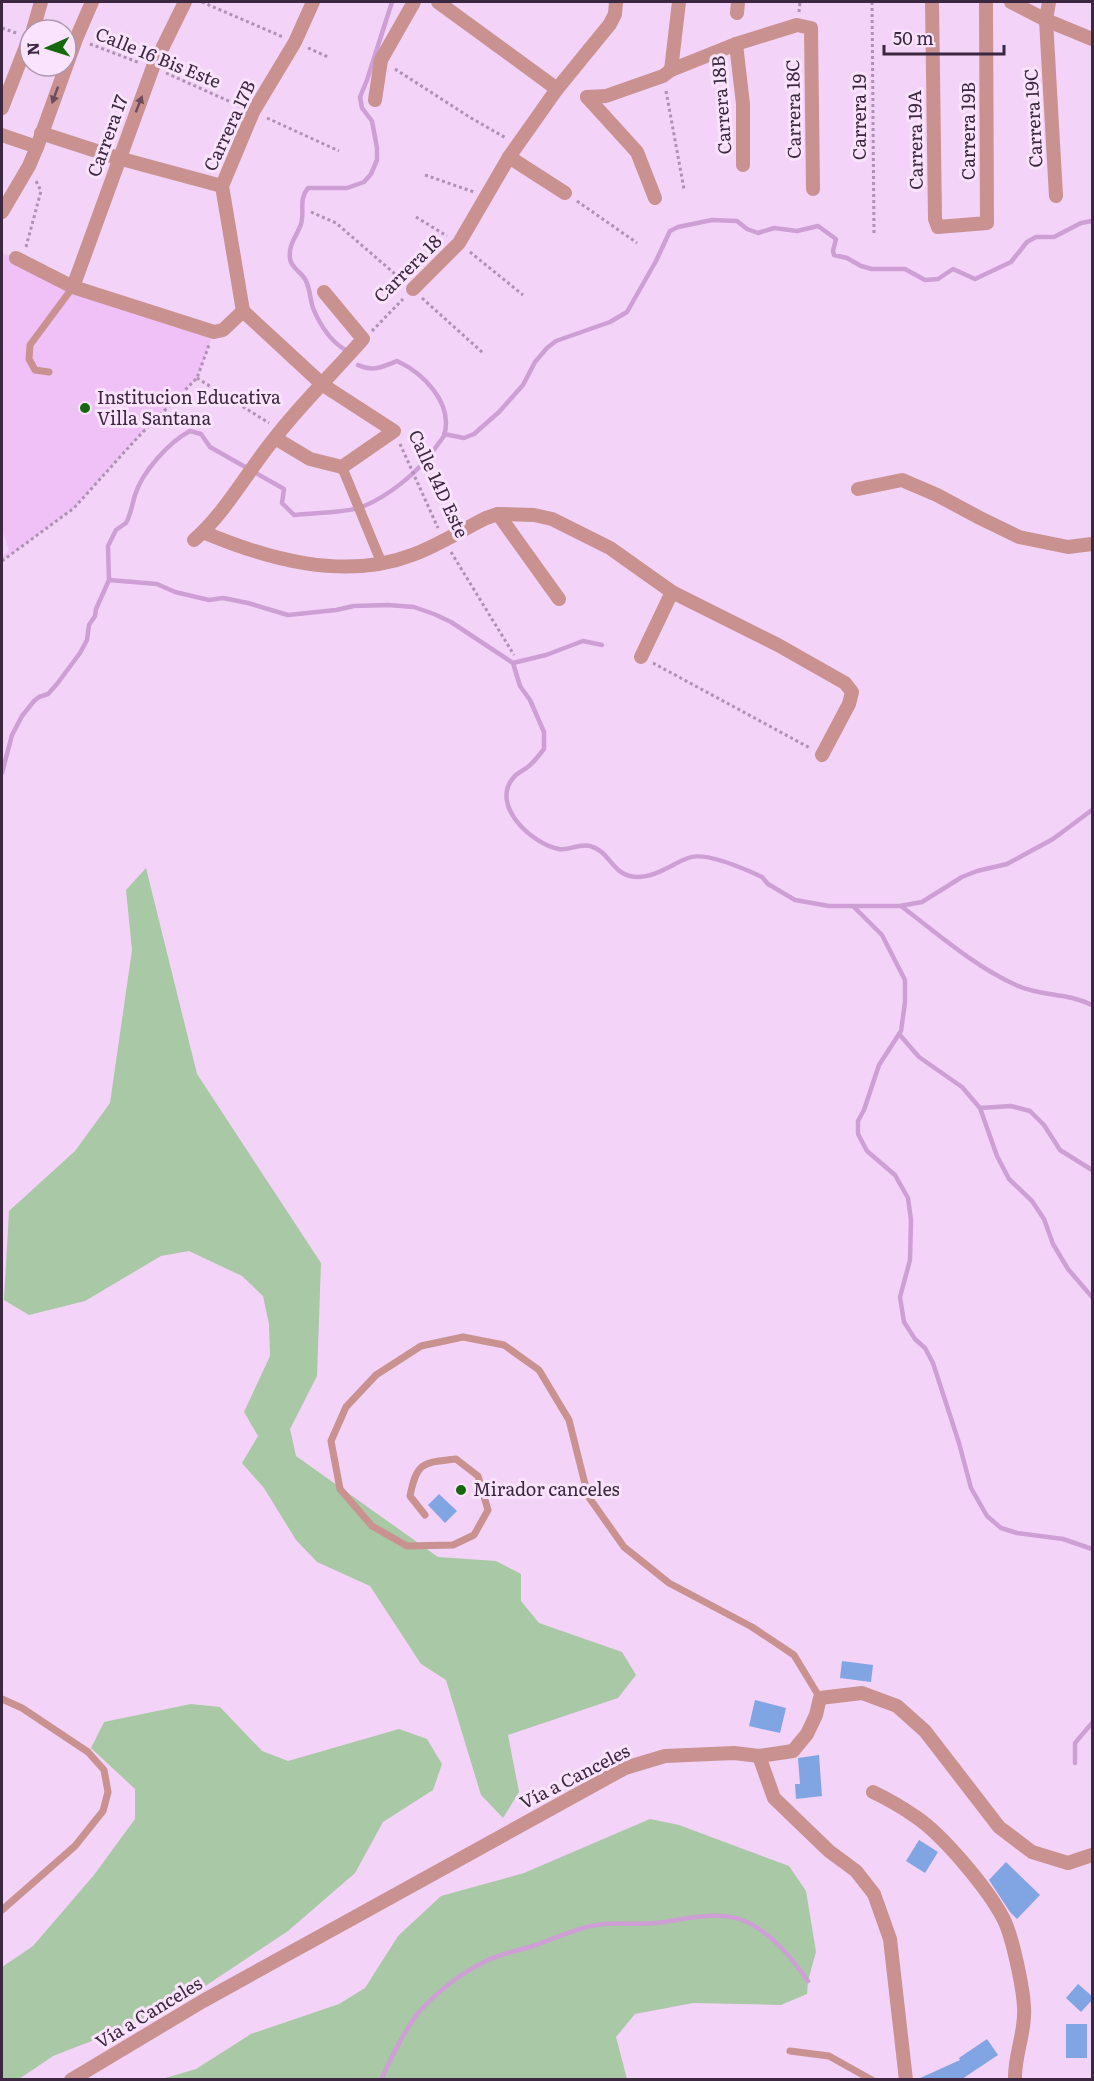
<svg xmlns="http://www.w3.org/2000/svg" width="1094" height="2081" font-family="Literata,serif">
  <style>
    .built { fill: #efc1f7 }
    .green { fill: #a9c8a5 }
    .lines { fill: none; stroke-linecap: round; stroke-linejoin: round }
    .stream { stroke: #cd9fd5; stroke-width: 4.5 }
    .building { fill: #81a4e3 }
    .path { stroke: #ad92b2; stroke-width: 3; stroke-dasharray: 3 3; stroke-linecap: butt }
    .service { stroke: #c9918f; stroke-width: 7 }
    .pedestrian { stroke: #c9918f; stroke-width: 10 }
    .minor { stroke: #c9918f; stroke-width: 14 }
    .oneway { fill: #6d4c5b }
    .poi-dot { fill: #15680c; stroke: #fae4fd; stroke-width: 2 }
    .labels { text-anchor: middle; stroke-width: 6; stroke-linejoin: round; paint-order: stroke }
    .street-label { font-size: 18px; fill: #3b273f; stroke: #fae4fd }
    .poi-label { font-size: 18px; fill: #3b273f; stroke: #fae4fd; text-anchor: start }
  </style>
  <rect width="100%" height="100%" fill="#f3d3f8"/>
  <polygon class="built" points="2,253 23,260 73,287 214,332 197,378 138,437 74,508 2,561 2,557 9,550 2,530"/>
  <g class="green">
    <polygon points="146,868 197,1074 321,1263 317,1376 290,1429 296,1456 438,1557 496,1561 521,1574 521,1601 539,1623 622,1652 636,1675 618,1698 508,1735 519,1792 503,1818 481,1795 446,1680 421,1664 370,1586 317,1562 296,1540 264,1488 242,1463 258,1436 244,1412 270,1356 269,1324 263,1296 242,1276 189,1251 161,1256 85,1301 29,1315 4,1300 9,1211 75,1151 110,1103 132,950 126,890"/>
    <polygon points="191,1704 220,1707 262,1751 288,1761 399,1729 427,1739 442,1764 433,1790 383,1822 355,1873 288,1931 166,2012 53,2056 19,2079 2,2079 2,1967 33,1946 94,1875 135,1819 135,1789 91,1748 104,1722"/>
    <polygon points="650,1819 679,1825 789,1866 806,1891 816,1952 808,1981 807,1994 781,2005 693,2003 635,2014 616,2037 627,2079 162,2079 196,2069 251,2034 339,2004 365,1988 398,1936 441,1896 524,1873"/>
  </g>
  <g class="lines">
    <g class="stream">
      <path d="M 347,351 C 331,342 320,325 313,308 C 310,299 310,289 306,281 C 302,272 292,269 290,259 C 288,244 297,236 301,224 C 305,211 298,200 308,188 L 347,188 L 364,182 L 371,174 L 377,160 L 377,148 L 372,121 L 362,108 L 360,97 L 367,80 L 392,2"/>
      <polyline points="444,434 464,438 474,434 499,412 523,385 535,362 547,348 556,341 610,322 627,312 656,261 670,231 678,227 712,220 737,221 747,229 758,233 774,228 797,231 818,226 836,239 833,251 834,255 847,258 861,266 872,269 905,269 925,280 938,279 953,269 975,279 1011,262 1027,242 1036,237 1054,237 1081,223 1092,221"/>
      <path d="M 109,580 L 157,584 L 175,592 L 209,600 L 223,598 L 248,603 L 288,615 L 336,610 L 354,606 L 388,605 L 414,607 L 434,614 L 451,622 L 513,663 L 520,686 L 530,700 L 544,732 L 544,749 C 539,755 535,761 529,766 C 525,770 518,772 514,777 C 489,805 532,844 559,849 C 569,851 579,843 590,846 C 611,851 611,876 637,877 C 656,877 672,864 688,858 C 705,851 745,869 762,877 L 768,884 L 795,900 L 829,906 L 900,906 L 922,902 L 962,877 L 977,871 L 1007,864 L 1053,839 L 1092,810"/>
      <polyline points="513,663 546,655 583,641 602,645"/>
      <path d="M 2,773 L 12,735 L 22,716 L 34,701 L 39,697 L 48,694 L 57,684 L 80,653 L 87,640 L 89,625 L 95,616 L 96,609 L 109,580 L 108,546 L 116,530 L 126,523 C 131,514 132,505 135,495 C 142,472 169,442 190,431 L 201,434 L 210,447 L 284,489 L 282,503 L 294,515 C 312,513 346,513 362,507 C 389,496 420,471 436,447 C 438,444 442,439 444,436 C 454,403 423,373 397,361 C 383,367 372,372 358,365"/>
      <path d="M 901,906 C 938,934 974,966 1016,985 C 1041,997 1066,992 1092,1005"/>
      <polyline points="854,907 882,935 905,980 905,1002 901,1031 879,1065 864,1110 858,1121 858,1134 867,1151 895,1175 908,1198 911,1220 910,1260 900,1297 904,1322 915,1339 925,1348 933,1363 959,1443 971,1488 987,1516 1001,1528 1017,1533 1063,1539 1092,1549"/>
      <polyline points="899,1034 919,1057 962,1087 980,1108 997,1156 1009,1179 1032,1201 1044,1219 1053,1244 1068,1269 1092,1297"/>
      <polyline points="980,1108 1011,1106 1030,1111 1044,1125 1060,1150 1092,1170"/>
      <polyline points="1075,1763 1075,1743 1092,1723"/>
      <path d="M 381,2080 C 391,2058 404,2030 419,2012 C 438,1991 463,1972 488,1960 C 503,1953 521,1950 536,1945 C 556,1938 576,1928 597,1925 C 617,1922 636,1925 656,1923 C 683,1920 716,1910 742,1920 C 771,1931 791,1958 808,1981"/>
    </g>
  </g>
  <g class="building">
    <polygon points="439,1494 457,1511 445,1523 428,1505"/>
    <polygon points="842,1661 873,1665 871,1682 840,1678"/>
    <polygon points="755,1700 786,1708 780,1733 749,1726"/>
    <polygon points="819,1755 822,1796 796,1799 795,1784 800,1784 798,1758"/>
    <polygon points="919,1840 938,1852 925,1873 906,1861"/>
    <polygon points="1006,1862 1040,1895 1017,1919 1010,1912 989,1880"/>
    <polygon points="1078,1984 1092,1996 1092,2000 1081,2012 1066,1998"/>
    <rect x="1066" y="2024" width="21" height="34"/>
    <polygon points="987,2039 998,2055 962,2079 918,2079 960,2060 959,2058"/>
  </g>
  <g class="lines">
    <g class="path">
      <polyline points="202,2 283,37"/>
      <polyline points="872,2 874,233"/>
      <polyline points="799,12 800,2"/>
      <polyline points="49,26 57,30"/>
      <polyline points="2,28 16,33"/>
      <polyline points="90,44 140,63"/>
      <polyline points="308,48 328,57"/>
      <polyline points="395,69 471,118 506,138"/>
      <polyline points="166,73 242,107"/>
      <polyline points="666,91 684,189"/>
      <polyline points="267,118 339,151"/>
      <polyline points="425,175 474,192"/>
      <polyline points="577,201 637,243"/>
      <polyline points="311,212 336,223 402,280"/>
      <polyline points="416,217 447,236"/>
      <polyline points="26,247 41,191 36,181"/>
      <polyline points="470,252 523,295"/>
      <polyline points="422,298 483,353"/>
      <polyline points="372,331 403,299"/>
      <polyline points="197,378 269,423"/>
      <polyline points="400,444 438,528"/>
      <polyline points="451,552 514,655"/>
      <polyline points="2,561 74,508 138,437 197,378 209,345"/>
      <polyline points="653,663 810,748"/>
    </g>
    <g class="service">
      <polyline points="49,372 35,370 29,359 30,345 73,287"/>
      <path d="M 425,1515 L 410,1496 C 417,1461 423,1463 456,1459 L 478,1476 L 488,1510 L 474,1535 L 453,1545 L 407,1546 L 372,1526 L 340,1489 L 331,1441 L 346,1407 L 376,1375 L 421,1346 L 463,1337 L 504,1345 L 539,1370 L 569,1420 L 588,1496 L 624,1547 L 669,1583 L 752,1627 L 794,1655 L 820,1698"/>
      <polyline points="2,1699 22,1708 88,1752 104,1770 108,1792 103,1811 75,1846 2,1910"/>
      <polyline points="790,2051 829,2056 872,2080"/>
    </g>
    <polyline class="pedestrian" points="342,467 382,564"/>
    <g class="minor">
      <polyline points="438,2 557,89"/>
      <polyline points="932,2 935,219 938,227 987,223 986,2"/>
      <polyline points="1011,2 1046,20 1092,39"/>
      <polyline points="1049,2 1046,20 1056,196"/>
      <polyline points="737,13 738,2"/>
      <polyline points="33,30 41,2"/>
      <polyline points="736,44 743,104 743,165"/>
      <polyline points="671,70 679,2"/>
      <polyline points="587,97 606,96 663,76 671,70 736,44 797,25 811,28 813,189"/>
      <polyline points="587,97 637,152 655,198"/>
      <polyline points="375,100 381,60 414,2"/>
      <polyline points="2,108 30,36"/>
      <polyline points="41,133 118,158 222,186"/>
      <polyline points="2,135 37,147"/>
      <polyline points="509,157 565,193"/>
      <polyline points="2,212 29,166 37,147 76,39 92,2"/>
      <polyline points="16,258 73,287 214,332 223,330 243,311"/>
      <polyline points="73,287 153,67 185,2"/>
      <polyline points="413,289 459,243 509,157 557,89 610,24 615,14 616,2"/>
      <polyline points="243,311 222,186 253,112 295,42 313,2"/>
      <polyline points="243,311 323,385 394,431 342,467 310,459 275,438"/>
      <polyline points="858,489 902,480 937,495 980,518 1019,537 1068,547 1092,544"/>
      <polyline points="498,514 559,599"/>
      <path d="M 203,532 C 267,559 344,581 412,555 C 437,546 462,530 486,518 L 498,514 L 534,515 L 552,519 L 610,548 L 672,592 L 778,645 L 845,683 L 852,692 L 849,704 L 822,755"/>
      <path d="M 194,540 C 226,512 247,472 274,439 C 301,404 334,372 363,339 L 324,292"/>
      <polyline points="641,657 672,592"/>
      <polyline points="759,1756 774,1798 829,1851 856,1871 874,1894 890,1939 906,2080"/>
      <path d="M 873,1792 C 888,1799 903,1808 916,1817 C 943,1835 988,1889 1003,1918 C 1012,1934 1023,1987 1024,2007 C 1026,2032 1014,2055 1015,2080"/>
      <polyline points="71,2080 203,2001 625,1768 665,1756 734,1753 759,1756 793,1751 807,1734 816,1715 820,1698 862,1693 897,1706 925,1731 999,1827 1032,1852 1068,1863 1092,1855"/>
    </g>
  </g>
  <defs><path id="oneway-solid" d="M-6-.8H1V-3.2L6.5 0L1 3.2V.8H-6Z" transform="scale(1.5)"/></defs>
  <g class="oneway">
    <use href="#oneway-solid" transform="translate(55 95) rotate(110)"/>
    <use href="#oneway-solid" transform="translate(139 104) rotate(-69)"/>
  </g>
  <g class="poi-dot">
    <circle cx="85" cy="408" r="6"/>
    <circle cx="461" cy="1490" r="6"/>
  </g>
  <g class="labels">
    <g class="street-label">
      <text transform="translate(158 58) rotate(22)" y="6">Calle 16 Bis Este</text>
      <text transform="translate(722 105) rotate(-94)" y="6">Carrera 18B</text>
      <text transform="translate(794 109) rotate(-91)" y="6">Carrera 18C</text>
      <text transform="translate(860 117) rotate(-90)" y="6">Carrera 19</text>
      <text transform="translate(1034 118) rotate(-93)" y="6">Carrera 19C</text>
      <text transform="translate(230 126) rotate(-65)" y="6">Carrera 17B</text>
      <text transform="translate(969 131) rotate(-90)" y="6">Carrera 19B</text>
      <text transform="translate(108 136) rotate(-70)" y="6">Carrera 17</text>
      <text transform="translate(916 140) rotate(-91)" y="6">Carrera 19A</text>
      <text transform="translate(408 269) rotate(-45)" y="6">Carrera 18</text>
      <text transform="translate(438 484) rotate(65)" y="6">Calle 14D Este</text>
      <text transform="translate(575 1777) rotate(-27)" y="6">Vía a Canceles</text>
      <text transform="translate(149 2013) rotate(-31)" y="6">Vía a Canceles</text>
    </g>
    <g class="poi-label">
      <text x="97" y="404">Institucion Educativa<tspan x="97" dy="21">Villa Santana</tspan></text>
      <text x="473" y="1496">Mirador canceles</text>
    </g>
  </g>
  <rect width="1094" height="2081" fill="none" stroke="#3b273f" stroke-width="6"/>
  <g transform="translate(48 48) rotate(267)"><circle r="28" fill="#fae4fd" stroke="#ae98b1" stroke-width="1.5"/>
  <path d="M0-4.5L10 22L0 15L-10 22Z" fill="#15680c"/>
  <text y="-9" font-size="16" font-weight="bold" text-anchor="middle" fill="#3b273f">N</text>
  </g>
  <path d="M884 45v9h120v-9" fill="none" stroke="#3b273f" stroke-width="3"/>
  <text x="893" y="45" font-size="18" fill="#3b273f" stroke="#fae4fd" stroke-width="4.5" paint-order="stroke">50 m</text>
</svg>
